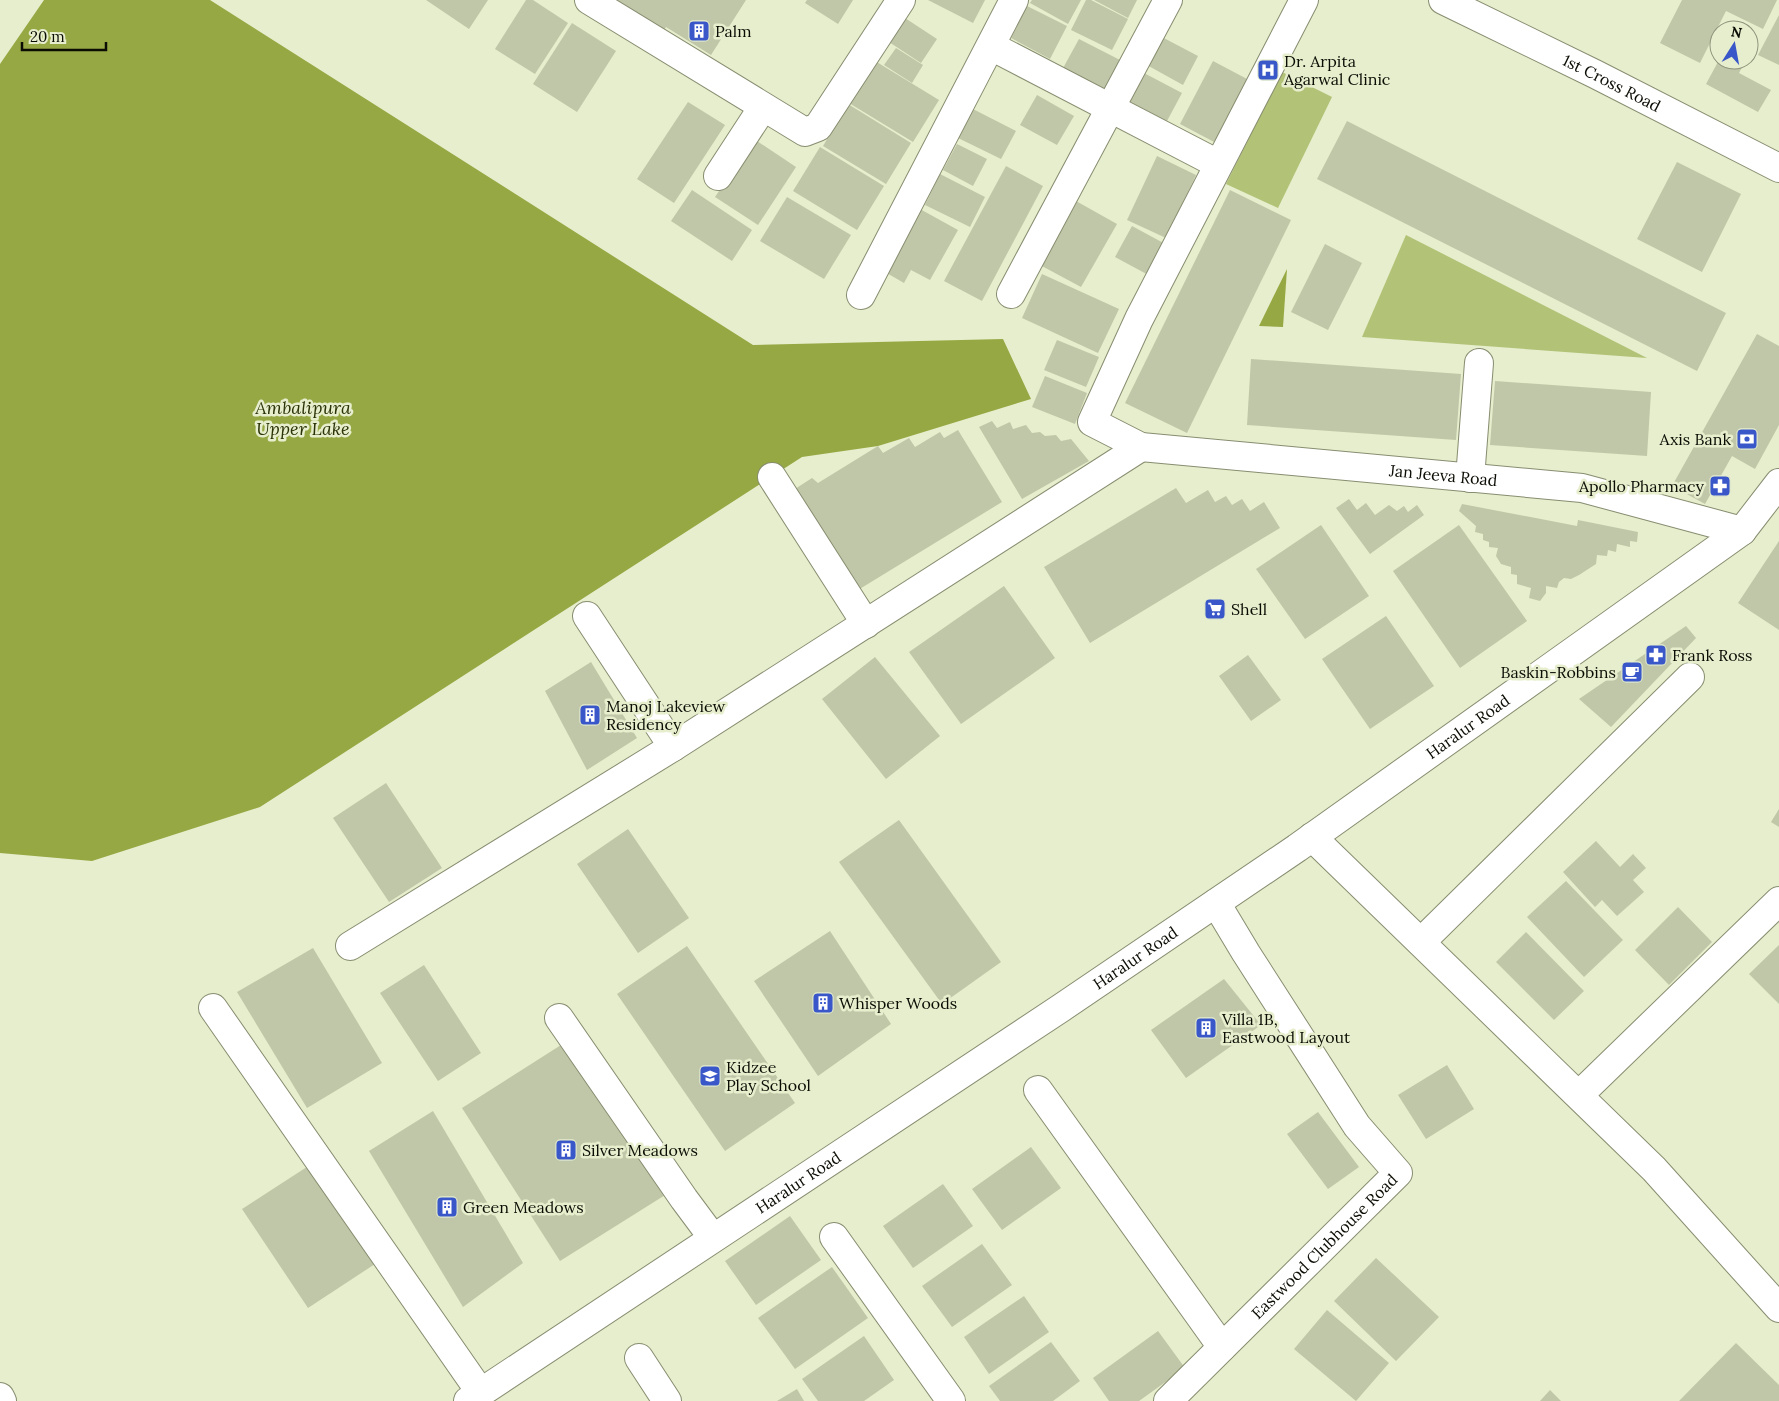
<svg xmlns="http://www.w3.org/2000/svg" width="1779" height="1401" font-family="Lora,serif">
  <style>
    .green { fill: #b2c276 }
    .water { fill: #96a843 }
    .building { fill: #c0c7a8 }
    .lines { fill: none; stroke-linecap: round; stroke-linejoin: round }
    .minor-casing { stroke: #878d70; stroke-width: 30 }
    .minor { stroke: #fff; stroke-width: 28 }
    .labels { text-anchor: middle; stroke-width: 5; stroke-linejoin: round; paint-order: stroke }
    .poi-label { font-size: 16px; fill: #0b0d04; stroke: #e6eecd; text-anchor: start }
    .street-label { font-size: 16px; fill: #0b0d04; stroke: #e6eecd }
    .water-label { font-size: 18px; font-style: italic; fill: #2b3207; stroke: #e6eecd }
  </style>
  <rect width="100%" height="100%" fill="#e6eecd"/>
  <g class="green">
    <polygon points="1282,72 1332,97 1278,208 1226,184"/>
    <polygon points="1406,235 1647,358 1362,337"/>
  </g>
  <g class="water">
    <polygon points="44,0 210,0 753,345 1003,339 1031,399 878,446 802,457 260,807 92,861 0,853 0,64"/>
    <polygon points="1287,269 1283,327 1259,326"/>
  </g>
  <g class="building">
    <polygon points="426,0 488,0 469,29"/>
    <polygon points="526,0 533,0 568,23 535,74 495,49"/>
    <polygon points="608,0 746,0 711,55 666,27 662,34"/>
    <polygon points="807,0 853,0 838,24 805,3"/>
    <polygon points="928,0 985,0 973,23"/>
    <polygon points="1032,0 1081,0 1068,24 1030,3"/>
    <polygon points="1086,0 1091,0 1128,19 1112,50 1071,30"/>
    <polygon points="1094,0 1137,0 1128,18"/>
    <polygon points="1682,0 1777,0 1763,29 1726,11 1700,63 1660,43"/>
    <polygon points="1027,6 1067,26 1050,59 1011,38"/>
    <polygon points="1779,15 1779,65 1758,55"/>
    <polygon points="905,18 937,39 921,63 889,42"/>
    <polygon points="572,23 616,51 577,112 533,84"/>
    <polygon points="1160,36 1198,56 1183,85 1145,64"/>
    <polygon points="1749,38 1756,42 1749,55"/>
    <polygon points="1079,39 1120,60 1104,92 1062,70"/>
    <polygon points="896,48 923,65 912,83 884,65"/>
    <polygon points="1719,60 1746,60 1739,73 1771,90 1758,112 1706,84"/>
    <polygon points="875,61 939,100 913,142 849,103"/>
    <polygon points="1213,61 1249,80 1216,143 1180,124"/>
    <polygon points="1144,73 1182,93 1167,121 1129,101"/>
    <polygon points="1037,95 1074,116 1057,145 1020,125"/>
    <polygon points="688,102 725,125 674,203 637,179"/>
    <polygon points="848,104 911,143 886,184 823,146"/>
    <polygon points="969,107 1016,131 1001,159 954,136"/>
    <polygon points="1347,121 1726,313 1697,371 1317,179"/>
    <polygon points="754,139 796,167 758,225 715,197"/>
    <polygon points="957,144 987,159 973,186 943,170"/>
    <polygon points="820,147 884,186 857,230 793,191"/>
    <polygon points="1157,156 1196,175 1166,238 1127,220"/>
    <polygon points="1677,162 1741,194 1702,272 1637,239"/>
    <polygon points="1006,166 1043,186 982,301 944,281"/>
    <polygon points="940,174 985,197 970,227 925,205"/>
    <polygon points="692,190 752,230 732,261 671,221"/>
    <polygon points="1230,190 1291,220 1187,433 1125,403"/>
    <polygon points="787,197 851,235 824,279 760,241"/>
    <polygon points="1076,201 1117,224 1081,287 1040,265"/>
    <polygon points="920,209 958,230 930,280 911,270 904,283 885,272"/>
    <polygon points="1132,226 1169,246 1152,277 1115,257"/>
    <polygon points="1325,244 1362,263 1328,330 1291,312"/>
    <polygon points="1042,274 1119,309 1098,353 1022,318"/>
    <polygon points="1757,334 1779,346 1779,425 1755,469 1732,456 1705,504 1672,486"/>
    <polygon points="1057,340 1099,357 1086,387 1044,370"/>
    <polygon points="1251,359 1461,374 1456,440 1247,425"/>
    <polygon points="1045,376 1087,393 1075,424 1032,407"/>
    <polygon points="1495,381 1651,392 1647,456 1490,445"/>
    <polygon points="992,421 997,428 1010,422 1013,429 1026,425 1032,433 1040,432 1045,436 1056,435 1061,441 1071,439 1089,461 1022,499 979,427"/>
    <polygon points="958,430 1002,502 858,590 795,489 812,478 818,483 878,446 883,453 909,438 915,447 940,432 944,438"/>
    <polygon points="1176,488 1186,503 1208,490 1215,502 1226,496 1232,505 1242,499 1250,511 1264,502 1280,528 1090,643 1044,567"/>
    <polygon points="1349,499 1357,510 1366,503 1375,515 1389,505 1397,511 1404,506 1408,512 1417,505 1424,515 1370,554 1336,508"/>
    <polygon points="1462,504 1577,526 1578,520 1638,532 1637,542 1630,541 1630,547 1617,544 1616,552 1608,550 1607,556 1597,555 1596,564 1579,575 1571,579 1564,578 1559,582 1557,588 1546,586 1546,593 1540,601 1529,598 1531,588 1517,584 1517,575 1511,574 1511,567 1501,564 1496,556 1498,548 1489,547 1489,542 1483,540 1483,534 1475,532 1476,526 1459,511"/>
    <polygon points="1321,525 1369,596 1305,639 1256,569"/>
    <polygon points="1459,525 1527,621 1460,668 1393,571"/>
    <polygon points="1779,541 1779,630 1738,603"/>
    <polygon points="1004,586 1055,658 961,724 909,652"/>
    <polygon points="1386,616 1434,686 1370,729 1322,659"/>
    <polygon points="1686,626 1696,638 1611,727 1579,699"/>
    <polygon points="1248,655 1281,700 1251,721 1219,676"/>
    <polygon points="875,657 940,736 886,779 822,699"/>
    <polygon points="591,662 637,738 587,770 545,691"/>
    <polygon points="386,783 442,868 389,902 333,818"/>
    <polygon points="1779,809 1779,827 1771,822"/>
    <polygon points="899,820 1001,962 942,1004 839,862"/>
    <polygon points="628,829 689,918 638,953 577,864"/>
    <polygon points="1596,841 1620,867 1633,854 1646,868 1633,880 1644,892 1617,916 1602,900 1595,907 1563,872"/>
    <polygon points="1566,881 1623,940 1584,977 1527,917"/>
    <polygon points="1678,907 1712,942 1669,985 1635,950"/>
    <polygon points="830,931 891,1024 818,1076 754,981"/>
    <polygon points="1526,932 1584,991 1554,1020 1496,962"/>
    <polygon points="1779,945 1779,1004 1749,974"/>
    <polygon points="687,946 795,1103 725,1151 617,994"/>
    <polygon points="313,948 382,1063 307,1108 237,992"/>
    <polygon points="424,965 481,1053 438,1081 380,993"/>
    <polygon points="1224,979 1261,1025 1186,1078 1151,1030"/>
    <polygon points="572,1038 670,1192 560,1261 462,1108"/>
    <polygon points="1447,1065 1474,1109 1426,1139 1398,1095"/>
    <polygon points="433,1111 523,1263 463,1307 369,1151"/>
    <polygon points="1318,1112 1359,1167 1328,1189 1287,1134"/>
    <polygon points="1031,1147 1061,1188 1002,1230 972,1189"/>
    <polygon points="313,1163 378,1262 308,1308 242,1209"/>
    <polygon points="943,1184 973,1226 913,1268 883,1226"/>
    <polygon points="790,1216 821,1260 756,1305 725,1261"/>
    <polygon points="982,1244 1012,1285 952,1327 922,1286"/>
    <polygon points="1376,1258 1439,1317 1396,1361 1334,1301"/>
    <polygon points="832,1267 868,1318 795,1369 758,1318"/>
    <polygon points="1024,1296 1049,1332 989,1374 964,1337"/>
    <polygon points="1327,1310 1389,1363 1356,1401 1294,1349"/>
    <polygon points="1158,1331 1185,1368 1139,1401 1109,1401 1093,1378"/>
    <polygon points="864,1336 894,1380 864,1401 818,1401 802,1379"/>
    <polygon points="1051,1342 1080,1381 1053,1401 1000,1401 989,1386"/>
    <polygon points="1736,1343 1779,1385 1779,1401 1679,1401"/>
    <polygon points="797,1389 804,1401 777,1401"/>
    <polygon points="1550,1390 1561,1401 1540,1401"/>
  </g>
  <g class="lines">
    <g class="minor-casing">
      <g id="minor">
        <polyline points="589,0 805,132 818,127 901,0"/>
        <path id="s1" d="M 1304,0 L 1139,319 L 1092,422 L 1141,447 L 1582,488 L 1742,531"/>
        <path id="s2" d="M 1443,0 L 1595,74 L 1779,168"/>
        <polyline points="991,46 1218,164"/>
        <polyline points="718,176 763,107"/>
        <polyline points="1011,294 1168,0"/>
        <polyline points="861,295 1014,0"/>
        <polyline points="772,477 866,624"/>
        <polyline points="1470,478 1479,363"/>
        <polyline points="587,616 673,747"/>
        <polyline points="1312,837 1654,1169 1779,1308"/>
        <polyline points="1421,942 1690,677"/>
        <polyline points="350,946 673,747 1141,447"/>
        <polyline points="213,1008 481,1393"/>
        <polyline points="559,1018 684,1199 713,1238"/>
        <polyline points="1038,1090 1222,1347"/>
        <polyline points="1579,1095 1779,901"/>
        <polyline points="834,1237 951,1401"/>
        <polyline points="639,1358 667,1401"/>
        <polyline points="0,1397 2,1401"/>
        <path id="s3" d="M 468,1401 L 1061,1008 L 1297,848 L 1742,531 L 1779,483"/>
        <path id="s4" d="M 1168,1401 L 1398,1173 L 1357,1126 L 1246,953 L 1216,903"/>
      </g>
    </g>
    <use href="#minor" class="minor"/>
  </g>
  <defs>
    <g id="building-square" transform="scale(1.125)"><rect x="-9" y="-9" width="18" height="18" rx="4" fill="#3957c9" stroke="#e6eecd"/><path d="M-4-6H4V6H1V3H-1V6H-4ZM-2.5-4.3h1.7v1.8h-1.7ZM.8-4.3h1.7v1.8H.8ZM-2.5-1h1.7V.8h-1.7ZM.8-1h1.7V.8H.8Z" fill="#fff"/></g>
    <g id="hospital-square" transform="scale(1.125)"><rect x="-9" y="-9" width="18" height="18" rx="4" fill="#3957c9" stroke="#e6eecd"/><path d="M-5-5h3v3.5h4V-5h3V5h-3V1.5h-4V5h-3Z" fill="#fff"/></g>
    <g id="bank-square" transform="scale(1.125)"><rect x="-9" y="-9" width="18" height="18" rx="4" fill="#3957c9" stroke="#e6eecd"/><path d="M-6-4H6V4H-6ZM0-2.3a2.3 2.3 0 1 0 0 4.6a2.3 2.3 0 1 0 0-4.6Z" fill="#fff"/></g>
    <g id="pharmacy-square" transform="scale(1.125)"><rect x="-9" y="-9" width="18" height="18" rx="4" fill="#3957c9" stroke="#e6eecd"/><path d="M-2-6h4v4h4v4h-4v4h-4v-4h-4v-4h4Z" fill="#fff"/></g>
    <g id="supermarket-square" transform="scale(1.125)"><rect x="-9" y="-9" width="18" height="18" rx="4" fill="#3957c9" stroke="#e6eecd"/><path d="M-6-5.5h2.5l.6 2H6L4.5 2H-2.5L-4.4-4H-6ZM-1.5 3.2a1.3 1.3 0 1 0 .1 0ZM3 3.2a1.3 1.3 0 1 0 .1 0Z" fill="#fff"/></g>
    <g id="cafe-square" transform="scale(1.125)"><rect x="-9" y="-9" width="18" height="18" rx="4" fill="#3957c9" stroke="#e6eecd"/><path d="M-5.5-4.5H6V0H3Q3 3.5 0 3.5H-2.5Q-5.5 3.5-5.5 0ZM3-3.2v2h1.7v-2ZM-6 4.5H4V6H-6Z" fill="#fff"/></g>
    <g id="school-square" transform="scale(1.125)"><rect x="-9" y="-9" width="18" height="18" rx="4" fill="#3957c9" stroke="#e6eecd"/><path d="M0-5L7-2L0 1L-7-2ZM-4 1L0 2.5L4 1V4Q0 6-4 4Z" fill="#fff"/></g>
  </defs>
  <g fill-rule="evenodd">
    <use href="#building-square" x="699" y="31"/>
    <use href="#hospital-square" x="1268" y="70"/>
    <use href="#bank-square" x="1747" y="439"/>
    <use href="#pharmacy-square" x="1720" y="486"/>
    <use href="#supermarket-square" x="1215" y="609"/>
    <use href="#pharmacy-square" x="1656" y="655"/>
    <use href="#cafe-square" x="1632" y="672"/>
    <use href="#building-square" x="590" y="715"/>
    <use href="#building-square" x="823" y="1003"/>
    <use href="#building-square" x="1206" y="1028"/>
    <use href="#school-square" x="710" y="1076"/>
    <use href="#building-square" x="566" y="1150"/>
    <use href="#building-square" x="447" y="1207"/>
  </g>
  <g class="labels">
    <g class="poi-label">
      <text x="715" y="37">Palm</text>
      <text x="1284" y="67">Dr. Arpita<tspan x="1284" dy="18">Agarwal Clinic</tspan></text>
      <text x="1731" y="445" text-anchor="end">Axis Bank</text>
      <text x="1704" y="492" text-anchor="end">Apollo Pharmacy</text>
      <text x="1231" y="615">Shell</text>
      <text x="1672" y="661">Frank Ross</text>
      <text x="1616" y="678" text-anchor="end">Baskin-Robbins</text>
      <text x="606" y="712">Manoj Lakeview<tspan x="606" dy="18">Residency</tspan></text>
      <text x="839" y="1009">Whisper Woods</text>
      <text x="1222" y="1025">Villa 1B,<tspan x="1222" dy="18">Eastwood Layout</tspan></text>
      <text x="726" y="1073">Kidzee<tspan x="726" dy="18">Play School</tspan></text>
      <text x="582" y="1156">Silver Meadows</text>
      <text x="463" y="1213">Green Meadows</text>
    </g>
    <g class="street-label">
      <text dy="6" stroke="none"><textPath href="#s2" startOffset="188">1st Cross Road</textPath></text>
      <text dy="6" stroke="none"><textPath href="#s1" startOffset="831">Jan Jeeva Road</textPath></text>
      <text dy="6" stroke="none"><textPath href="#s3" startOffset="1206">Haralur Road</textPath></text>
      <text dy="6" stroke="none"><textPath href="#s3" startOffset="801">Haralur Road</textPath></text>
      <text dy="6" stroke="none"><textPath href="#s3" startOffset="396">Haralur Road</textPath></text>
      <text dy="6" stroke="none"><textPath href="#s4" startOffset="220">Eastwood Clubhouse Road</textPath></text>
    </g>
    <g class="water-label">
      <text x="303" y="414">Ambalipura<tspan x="303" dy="21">Upper Lake</tspan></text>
    </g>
  </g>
  <g transform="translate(1734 45) rotate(11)"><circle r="24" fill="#e6eecd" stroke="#8e947d"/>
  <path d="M0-4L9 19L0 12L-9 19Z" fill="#3957c9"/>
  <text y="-8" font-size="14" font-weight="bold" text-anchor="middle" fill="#0b0d04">N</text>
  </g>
  <path d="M22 42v8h84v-8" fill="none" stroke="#0b0d04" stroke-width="2.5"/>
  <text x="30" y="42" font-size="15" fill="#0b0d04" stroke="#e6eecd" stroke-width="4" paint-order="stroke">20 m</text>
</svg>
